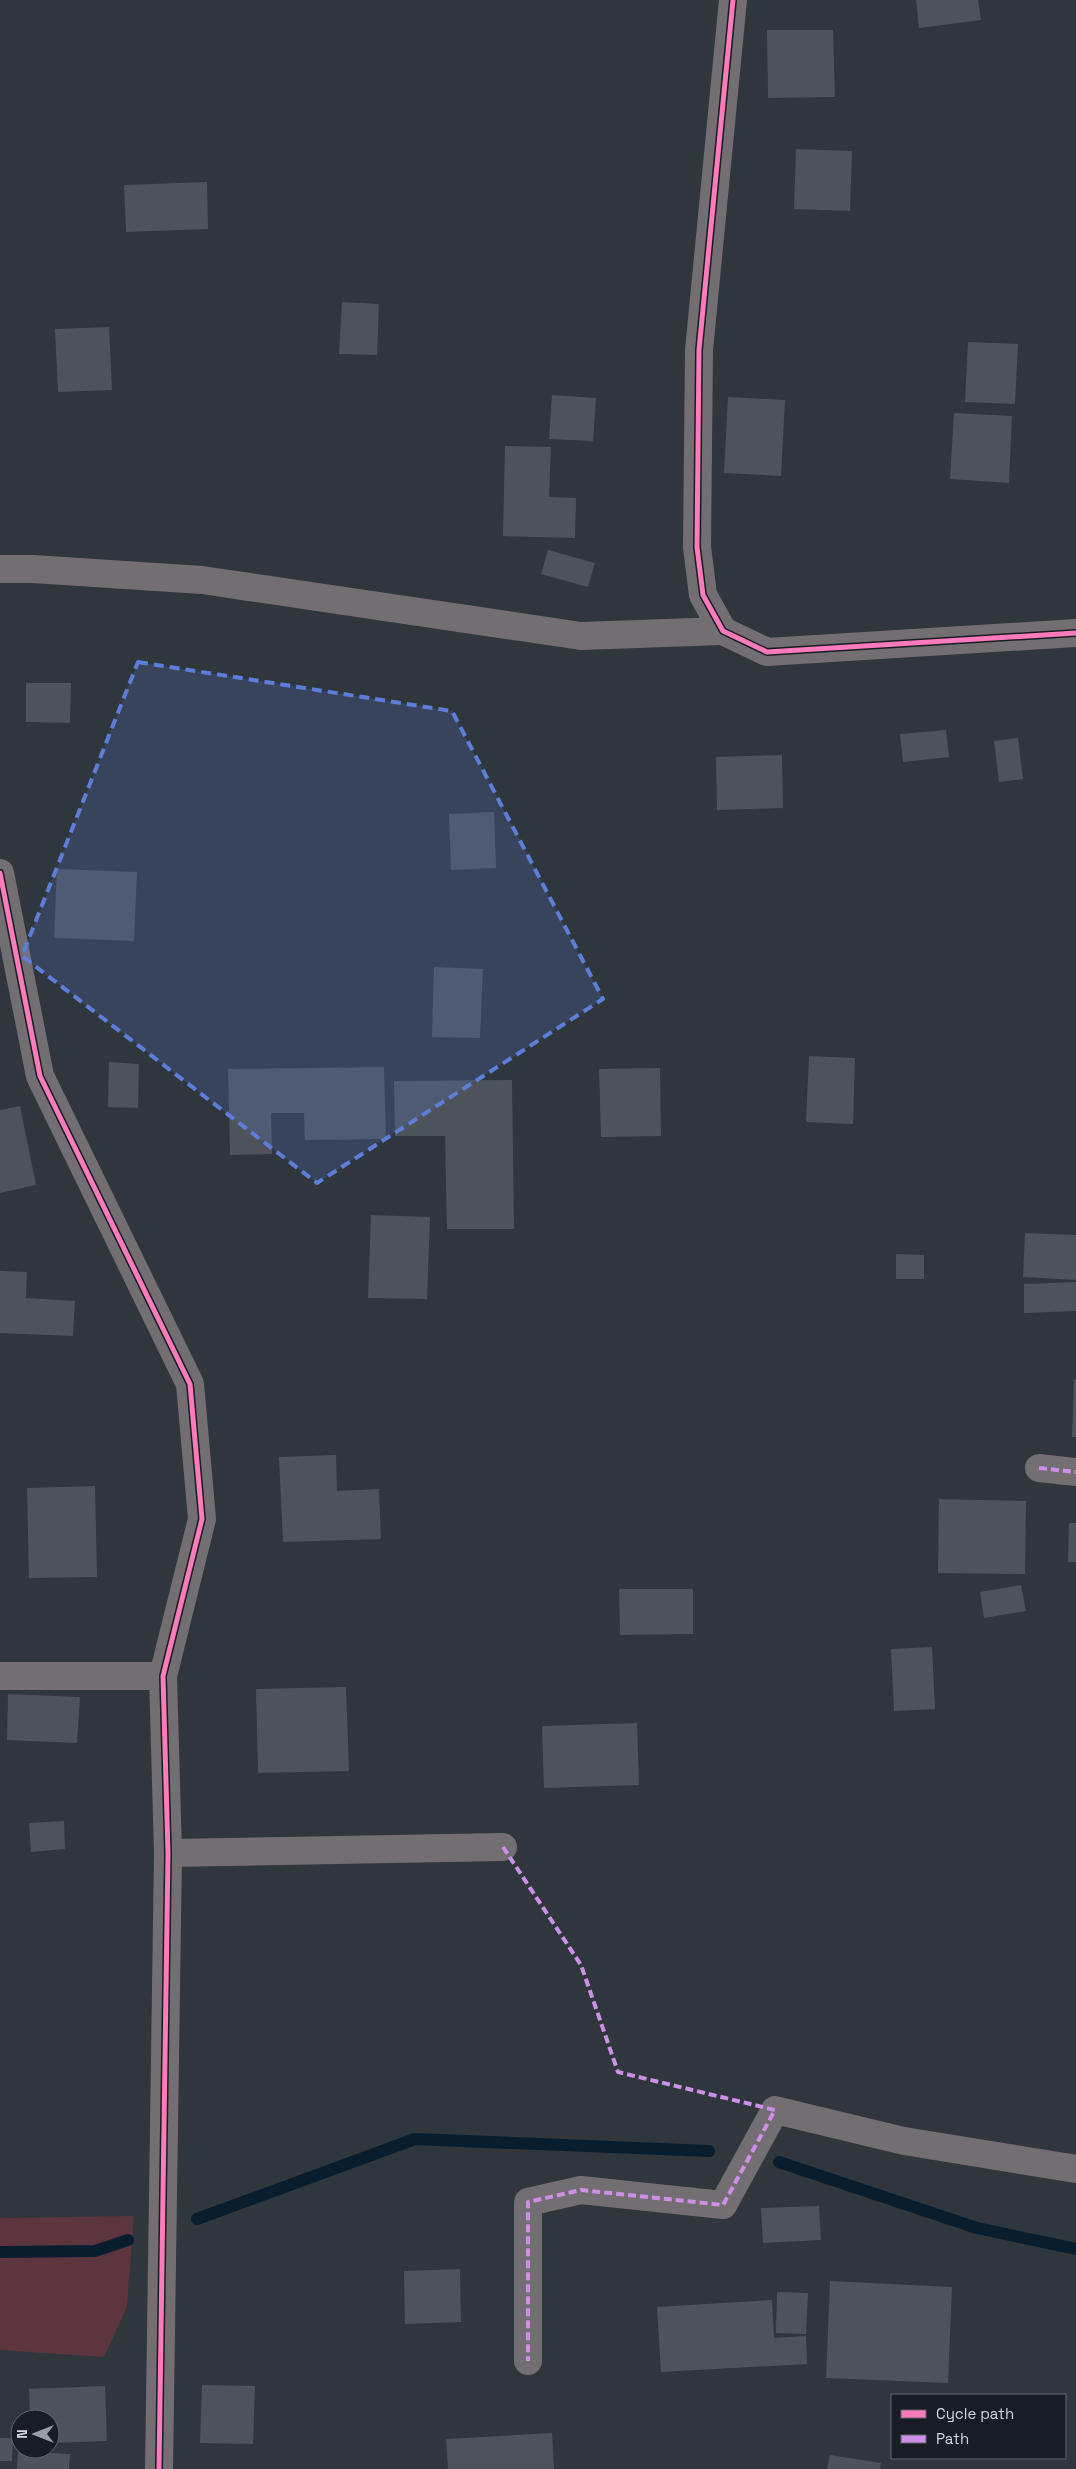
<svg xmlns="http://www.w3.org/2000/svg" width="1076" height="2469" font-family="'Space Grotesk',sans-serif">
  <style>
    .green { fill: #5d353f }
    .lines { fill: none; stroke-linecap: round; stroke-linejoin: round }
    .stream { stroke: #081e2f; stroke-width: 12 }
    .building { fill: #4d5359 }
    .minor { stroke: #736e72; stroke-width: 28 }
    .quiet { stroke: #ce8fe9; stroke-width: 4; stroke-dasharray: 8 4; stroke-linecap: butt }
    .cycleway-casing { stroke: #171d22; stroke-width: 8 }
    .cycleway { stroke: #fd7abc; stroke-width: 5 }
    .marked { fill: #5c7eda; fill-opacity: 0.2; stroke: #5c7eda; stroke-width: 4; stroke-dasharray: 10 6; stroke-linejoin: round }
  </style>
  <rect width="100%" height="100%" fill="#2f363c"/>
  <polygon class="green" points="134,2216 127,2307 104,2357 0,2350 0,2218"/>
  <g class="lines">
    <g class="stream">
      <polyline points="779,2162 977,2228 1076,2249"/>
      <polyline points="197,2219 415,2139 709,2151"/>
      <polyline points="0,2252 95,2251 128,2240"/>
    </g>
  </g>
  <g class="building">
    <polygon points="916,0 978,0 981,20 919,28"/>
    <polygon points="767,30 833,30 835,97 768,98"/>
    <polygon points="796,149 852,151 850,211 794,209"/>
    <polygon points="207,182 208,229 126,232 124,185"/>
    <polygon points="342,302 379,304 377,355 339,354"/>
    <polygon points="109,327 112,390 58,392 55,329"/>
    <polygon points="968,342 1018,344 1015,404 965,402"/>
    <polygon points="552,395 596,398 593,441 549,439"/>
    <polygon points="728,397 785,400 781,476 724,473"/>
    <polygon points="954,413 1012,416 1009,483 950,479"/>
    <polygon points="505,446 551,447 549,497 576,498 575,538 503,536"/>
    <polygon points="548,550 595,563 588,587 541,574"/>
    <polygon points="26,683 71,683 70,723 26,722"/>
    <polygon points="946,730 949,757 903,762 900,734"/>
    <polygon points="1018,738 1023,779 999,782 994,741"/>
    <polygon points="782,755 783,808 717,810 716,757"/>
    <polygon points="494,812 496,868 451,870 449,814"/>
    <polygon points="57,869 137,872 134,941 54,938"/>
    <polygon points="434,967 483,969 480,1038 432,1037"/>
    <polygon points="809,1056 855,1058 853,1124 806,1122"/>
    <polygon points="109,1062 139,1064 138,1108 108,1107"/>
    <polygon points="384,1067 386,1139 305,1140 304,1113 271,1113 272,1154 230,1155 228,1069"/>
    <polygon points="660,1068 661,1136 601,1137 599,1069"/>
    <polygon points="512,1080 514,1229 447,1229 445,1136 395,1136 394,1081"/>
    <polygon points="20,1106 36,1185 0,1193 0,1110"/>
    <polygon points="371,1215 430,1217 427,1299 368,1298"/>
    <polygon points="1025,1233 1076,1235 1076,1280 1023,1277"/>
    <polygon points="896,1254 924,1255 924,1279 896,1279"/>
    <polygon points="0,1271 27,1272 26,1298 75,1301 73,1336 0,1333"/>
    <polygon points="1076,1282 1076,1311 1024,1313 1024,1284"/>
    <polygon points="1074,1379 1076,1380 1076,1437 1072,1437"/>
    <polygon points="336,1455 337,1491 379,1489 381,1539 283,1542 279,1457"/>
    <polygon points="95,1486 97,1577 29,1578 27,1488"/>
    <polygon points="939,1499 1026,1501 1025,1574 938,1573"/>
    <polygon points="1069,1523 1076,1523 1076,1562 1068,1562"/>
    <polygon points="1021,1585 1026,1611 984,1618 980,1592"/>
    <polygon points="619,1589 693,1589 693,1634 620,1635"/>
    <polygon points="932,1647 935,1709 894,1711 891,1649"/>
    <polygon points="346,1687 349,1771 258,1773 256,1689"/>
    <polygon points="8,1694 80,1697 77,1743 7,1740"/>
    <polygon points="637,1723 639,1785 544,1788 542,1726"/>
    <polygon points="64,1821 65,1849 31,1852 29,1823"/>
    <polygon points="819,2206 821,2240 763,2243 761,2208"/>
    <polygon points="460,2269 461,2322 405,2324 404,2271"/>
    <polygon points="830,2281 952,2287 948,2383 826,2378"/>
    <polygon points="777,2292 808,2293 806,2334 776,2333"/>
    <polygon points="772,2300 774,2338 806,2336 807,2364 661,2372 657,2307"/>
    <polygon points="202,2385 255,2386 253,2444 200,2443"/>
    <polygon points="105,2386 107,2441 50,2443 50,2419 30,2419 29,2389"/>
    <polygon points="552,2433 554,2469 448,2469 446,2439"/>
    <polygon points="0,2438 13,2438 12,2461 0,2461"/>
    <polygon points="18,2451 70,2454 69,2469 17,2469"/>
    <polygon points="830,2455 881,2463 880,2469 827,2469"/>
  </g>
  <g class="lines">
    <g class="minor">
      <polyline points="733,0 699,350 697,547 703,595 723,631 767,652 1076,633"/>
      <polyline points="0,569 33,569 202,580 581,636 723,631"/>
      <polyline points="0,873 40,1076 190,1384 202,1519 163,1676 168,1853 159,2469"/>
      <polyline points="1039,1468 1076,1472"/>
      <polyline points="0,1676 163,1676"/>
      <polyline points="168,1853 503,1847"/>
      <polyline points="528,2361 528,2202 581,2190 723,2205 775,2110 904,2141 1076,2169"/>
    </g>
    <g class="quiet">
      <polyline points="1039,1468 1076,1472"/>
      <polyline points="503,1847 581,1965 618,2072 775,2110 723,2205 581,2190 528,2202 528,2361"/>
    </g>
    <g class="cycleway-casing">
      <g id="cycleway">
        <polyline points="733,0 699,350 697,547 703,595 723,631 767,652 1076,633"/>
        <polyline points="0,873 40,1076 190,1384 202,1519 163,1676 168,1853 159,2469"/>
      </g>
    </g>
    <use href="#cycleway" class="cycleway"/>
  </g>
  <path class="marked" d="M 138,662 L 452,711 L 603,999 L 317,1183 L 22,956 Z"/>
  <rect x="891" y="2394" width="175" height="65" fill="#171d22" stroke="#61676d"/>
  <rect x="901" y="2410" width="25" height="8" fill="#fd7abc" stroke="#61676d"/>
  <text x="936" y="2419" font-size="15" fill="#d0d7de">Cycle path</text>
  <rect x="901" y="2435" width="25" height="8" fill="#ce8fe9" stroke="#61676d"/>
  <text x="936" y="2444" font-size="15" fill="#d0d7de">Path</text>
  <g transform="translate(35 2434) rotate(270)"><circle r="24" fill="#171d22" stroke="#61676d"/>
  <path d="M0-4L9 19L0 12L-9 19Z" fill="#989fa5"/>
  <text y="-8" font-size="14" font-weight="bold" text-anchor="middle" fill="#d0d7de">N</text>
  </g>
</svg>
